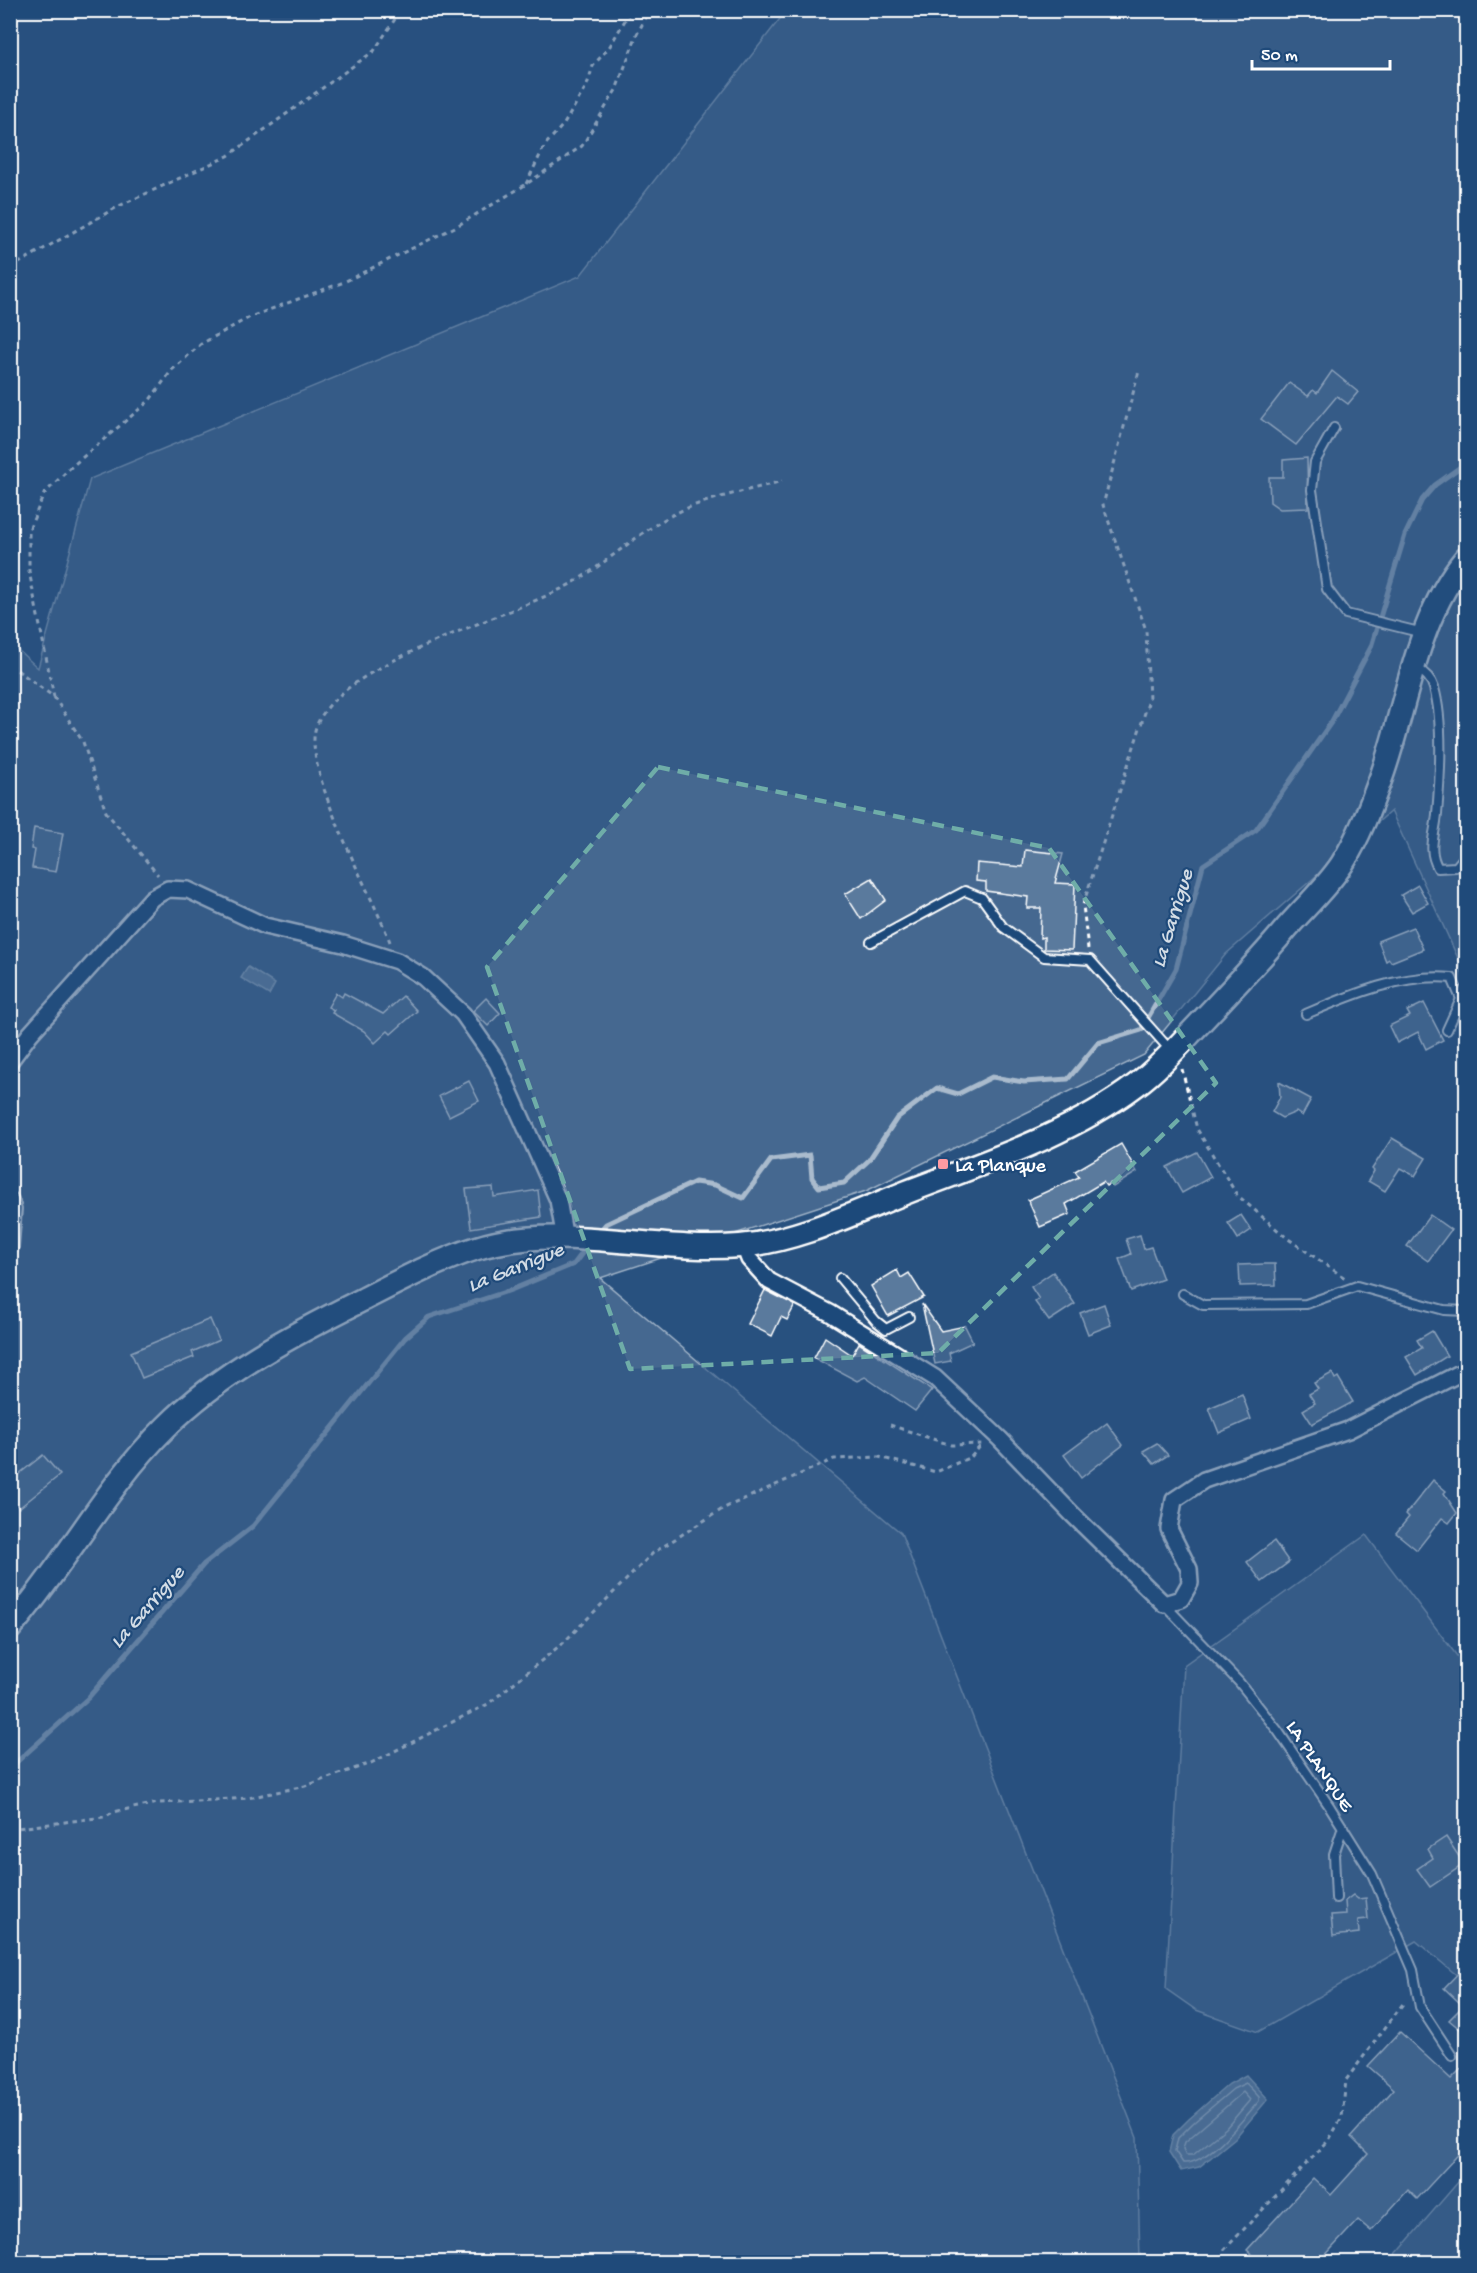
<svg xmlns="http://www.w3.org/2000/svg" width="1477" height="2273" font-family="'Gochi Hand',sans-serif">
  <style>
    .green { fill: #446890; stroke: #a2b4c8; stroke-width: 1.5 }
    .water { fill: #718dab; stroke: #aabbcd; stroke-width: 1.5 }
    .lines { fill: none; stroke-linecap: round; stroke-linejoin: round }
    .shore { stroke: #c6d1dd; stroke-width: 1.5 }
    .stream { stroke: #aabbcd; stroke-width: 5 }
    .building { fill: #5a7a9d; stroke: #fff; stroke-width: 1.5 }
    .lane-casing { stroke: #fff; stroke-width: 12 }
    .street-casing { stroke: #fff; stroke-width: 20 }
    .secondary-casing { stroke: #fff; stroke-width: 27 }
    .path { stroke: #fff; stroke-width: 3; stroke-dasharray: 4.5 4.5; stroke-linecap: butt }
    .lane { stroke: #1f4a7a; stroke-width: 8 }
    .street { stroke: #1f4a7a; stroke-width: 15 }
    .secondary { stroke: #1f4a7a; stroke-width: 22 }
    .marked { fill: none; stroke: #6fada8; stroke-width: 4.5; stroke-dasharray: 12 8; stroke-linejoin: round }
    .poi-dot { fill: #ff9aa2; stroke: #1f4a7a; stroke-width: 2 }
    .labels { text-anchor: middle; stroke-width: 4.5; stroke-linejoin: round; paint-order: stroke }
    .poi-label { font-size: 20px; fill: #fff; stroke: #1f4a7a; text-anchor: start }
    .street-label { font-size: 20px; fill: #fff; stroke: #1f4a7a }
    .water-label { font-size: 21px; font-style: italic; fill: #d4dde6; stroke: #1f4a7a }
  </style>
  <rect width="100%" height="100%" fill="#28517f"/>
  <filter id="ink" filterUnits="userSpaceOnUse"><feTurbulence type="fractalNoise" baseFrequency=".0167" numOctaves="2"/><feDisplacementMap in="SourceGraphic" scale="12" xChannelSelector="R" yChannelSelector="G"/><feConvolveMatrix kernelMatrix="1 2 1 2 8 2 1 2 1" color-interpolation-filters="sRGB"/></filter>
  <g filter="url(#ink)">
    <g class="green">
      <polygon points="786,11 1466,11 1466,990 1461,965 1391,811 1226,954 1144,1055 866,1191 600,1278 901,1533 1137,2138 1140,2262 11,2262 10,643 38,668 90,479 580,276"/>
      <polygon points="1366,1535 1463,1664 1466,1664 1466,1983 1416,1941 1258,2032 1196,2010 1166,1989 1184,1665"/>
      <polygon points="1466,2173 1466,2262 1389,2262"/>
    </g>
    <g class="water">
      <polygon points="248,967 275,984 269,995 241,978"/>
      <polygon points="1246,2075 1268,2099 1235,2138 1199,2167 1181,2171 1169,2152 1173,2135 1189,2119 1229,2084"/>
    </g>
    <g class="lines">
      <g class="shore">
        <path d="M 1246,2083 L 1259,2097 L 1259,2101 C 1243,2119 1208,2165 1183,2163 L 1175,2151 L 1178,2138 L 1193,2123 L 1233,2089 Z"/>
        <polygon points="1243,2092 1250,2100 1226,2128 1193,2155 1186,2155 1183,2149 1185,2142"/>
      </g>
      <g class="stream">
        <polyline points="599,1232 606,1224 695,1182 715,1185 743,1198 771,1160 810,1155 812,1178 819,1187 844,1183 869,1160 897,1118 937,1088 958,1094 992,1077 1024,1082 1068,1079 1098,1043 1141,1030 1176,969 1203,865 1256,830 1332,721 1371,647 1405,535 1422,500 1435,485 1466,463"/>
        <polyline points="10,1768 88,1698 204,1564 253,1526 405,1338 429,1317 511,1290 574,1264 589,1244"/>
      </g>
    </g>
    <g class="building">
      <polygon points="1332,371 1358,392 1348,404 1337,396 1296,445 1261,419 1289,383 1308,396 1313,390 1317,393"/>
      <polygon points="1307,458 1308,508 1280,509 1270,502 1269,477 1283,477 1283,460"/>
      <polygon points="34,828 63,833 56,872 32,868 35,850 31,849"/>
      <polygon points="1025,850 1063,854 1055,883 1075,884 1072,950 1044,949 1044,937 1040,938 1041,908 1027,908 1028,897 986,891 986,882 976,881 977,863 1023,867"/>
      <polygon points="872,878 886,900 861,919 845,894"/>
      <polygon points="1418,885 1428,903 1412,912 1401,895"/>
      <polygon points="1413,927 1423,949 1391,962 1389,959 1386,961 1378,941"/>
      <polygon points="336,993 342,997 344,993 383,1014 403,996 417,1011 391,1034 388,1031 375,1043 364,1031 332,1013 334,1010 328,1007"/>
      <polygon points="486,998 500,1013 488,1026 473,1011"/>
      <polygon points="1424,1003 1443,1040 1426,1049 1418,1032 1397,1043 1389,1026 1410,1016 1407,1011"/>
      <polygon points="469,1081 479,1101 449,1116 439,1096"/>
      <polygon points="1279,1082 1311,1099 1302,1116 1296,1112 1282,1118 1272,1112 1280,1097"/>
      <polygon points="1392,1138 1426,1158 1415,1176 1400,1168 1385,1191 1368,1181 1374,1171 1372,1169"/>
      <polygon points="1121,1144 1137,1172 1113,1187 1111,1183 1106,1186 1103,1182 1066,1204 1070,1214 1040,1227 1028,1200 1079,1177 1075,1171"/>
      <polygon points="1197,1152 1211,1177 1182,1193 1167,1167"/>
      <polygon points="493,1187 494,1197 538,1190 541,1217 471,1228 466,1189"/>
      <polygon points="1241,1215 1251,1230 1238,1239 1228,1223"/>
      <polygon points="1430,1215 1451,1230 1428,1261 1407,1246"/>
      <polygon points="1140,1235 1144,1249 1151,1247 1163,1279 1131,1291 1119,1259 1131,1254 1126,1239"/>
      <polygon points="1265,1264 1275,1264 1276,1285 1240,1286 1239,1265"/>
      <polygon points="897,1270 901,1278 909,1273 924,1297 888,1316 871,1286"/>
      <polygon points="1053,1272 1075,1304 1049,1321 1035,1302 1039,1299 1031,1287"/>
      <polygon points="765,1290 795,1305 787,1320 781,1317 772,1336 748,1324"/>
      <polygon points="922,1304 941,1331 965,1326 973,1342 949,1353 951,1361 935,1364"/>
      <polygon points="1104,1304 1111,1325 1088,1334 1080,1313"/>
      <polygon points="210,1319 219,1340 192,1352 194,1357 142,1378 131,1352"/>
      <polygon points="1432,1331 1447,1356 1417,1375 1406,1357 1422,1348 1417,1340"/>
      <polygon points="825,1337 852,1355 859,1343 932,1390 915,1411 865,1377 857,1381 814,1358"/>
      <polygon points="1332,1373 1335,1379 1338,1377 1353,1402 1312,1424 1303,1410 1315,1403 1309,1394 1318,1389 1314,1383"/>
      <polygon points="1242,1394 1251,1419 1219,1433 1209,1408"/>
      <polygon points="1107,1423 1123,1445 1081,1478 1064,1455"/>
      <polygon points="1157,1443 1168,1455 1154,1464 1143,1451"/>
      <polygon points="43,1455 60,1475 19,1508 10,1496 10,1481"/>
      <polygon points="1433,1480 1446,1491 1444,1493 1457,1513 1449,1523 1442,1518 1417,1550 1396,1533 1409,1517 1406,1514"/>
      <polygon points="1274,1541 1289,1562 1262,1582 1247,1562"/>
      <polygon points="1446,1837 1464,1864 1430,1887 1417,1869 1433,1858 1428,1849"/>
      <polygon points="1353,1895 1358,1899 1366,1898 1368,1919 1358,1920 1359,1933 1333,1936 1331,1915 1346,1914 1345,1901"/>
      <polygon points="1467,1964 1467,2035 1449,2020 1463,2006 1444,1988"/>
      <polygon points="1400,2032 1451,2079 1467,2063 1467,2145 1417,2199 1408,2190 1371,2231 1358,2220 1319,2262 1261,2262 1247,2250 1313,2178 1331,2195 1368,2154 1351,2137 1394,2089 1368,2066"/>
    </g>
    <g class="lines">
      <g class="lane-casing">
        <g id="lane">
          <polyline points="1334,428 1315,462 1312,490 1327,589 1346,614 1423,633"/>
          <path d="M 1416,668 C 1424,672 1431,678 1434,688 C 1444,723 1440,779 1437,814 C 1435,836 1427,849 1438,868 L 1456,867 L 1466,855"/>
          <polyline points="871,942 965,891 982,898 1003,927 1044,957 1090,960 1171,1051"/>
          <path d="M 1306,1014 C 1351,995 1402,973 1452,978 L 1461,999 L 1447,1030"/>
          <polyline points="840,1278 876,1321 886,1329 909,1317"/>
          <polyline points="1183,1294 1203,1305 1306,1304 1357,1286 1444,1310 1466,1311"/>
          <polyline points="1164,1604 1239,1682 1278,1731 1330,1807 1372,1874 1413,1970 1420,2007 1452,2056"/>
          <polyline points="1336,1898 1334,1854 1343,1827"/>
        </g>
      </g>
      <g class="street-casing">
        <g id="street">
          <polyline points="10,1061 30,1034 152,898 168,889 188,890 265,926 343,944 397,961 423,977 463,1014 497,1063 558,1200 565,1239"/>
          <polyline points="10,1200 13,1209 10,1247"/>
          <polyline points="744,1246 749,1259 769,1281 830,1313 935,1378 1000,1439 1073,1515 1164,1604 1181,1599 1190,1583 1189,1569 1169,1529 1174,1500 1204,1480 1348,1430 1466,1370"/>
        </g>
      </g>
      <g class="secondary-casing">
        <path id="secondary" d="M 10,1628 C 66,1564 105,1487 166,1427 C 221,1372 292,1335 362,1300 C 399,1281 437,1261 477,1248 C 561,1222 654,1253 740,1246 C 797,1241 854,1213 907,1192 C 985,1162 1068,1136 1136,1085 C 1159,1068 1179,1045 1199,1024 C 1228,993 1257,963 1284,931 C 1303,909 1326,888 1342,864 C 1359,837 1371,805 1382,775 C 1407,704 1416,618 1466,558"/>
      </g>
      <g class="path">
        <polyline points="526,184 545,145 564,124 587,85 593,66 610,46 631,10"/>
        <polyline points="10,268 119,206 228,156 374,51 401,10"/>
        <polyline points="10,665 54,697 83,742 106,812 158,875"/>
        <polyline points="54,697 29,571 29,530 44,494 70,468 149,401 172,370 201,344 250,317 344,282 455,227 525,185 582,146 616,90 637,34 650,10"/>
        <path d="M 390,942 C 373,896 301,769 316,727 C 340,660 516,617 576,581 C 614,558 648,523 690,507 C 719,496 751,490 782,481"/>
        <polyline points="1088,949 1083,905 1149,700 1146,630 1103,505 1139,371"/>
        <polyline points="1182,1069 1197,1129 1237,1195 1287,1238 1345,1278"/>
        <polyline points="890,1425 951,1445 982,1444"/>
        <polyline points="10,1829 104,1817 113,1812 158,1803 248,1798 305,1786 371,1763 488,1704 563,1643 653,1553 724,1508 834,1459 879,1457 936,1472 971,1457 982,1444"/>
        <polyline points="1224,2250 1329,2140 1342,2117 1346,2080 1405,2001"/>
      </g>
      <use href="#lane" class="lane"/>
      <use href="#street" class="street"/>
      <use href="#secondary" class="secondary"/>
    </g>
  </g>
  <path d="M0 0H1477V2273H0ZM 658,767 L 1049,848 L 1216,1083 L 938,1353 L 630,1369 L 487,967 Z" fill="#28517f" fill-opacity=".55" fill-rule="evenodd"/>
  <path class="marked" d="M 658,767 L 1049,848 L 1216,1083 L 938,1353 L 630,1369 L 487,967 Z"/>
  <rect class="poi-dot" x="937" y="1158" width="12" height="12" rx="3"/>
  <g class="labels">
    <g class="poi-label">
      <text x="955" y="1171">La Planque</text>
    </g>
    <g class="street-label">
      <text transform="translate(1321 1765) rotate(56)" y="7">LA PLANQUE</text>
    </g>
    <g class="water-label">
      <text transform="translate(1171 918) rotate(-73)" y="7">La Garrigue</text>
      <text transform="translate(515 1266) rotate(-22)" y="7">La Garrigue</text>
      <text transform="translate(146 1606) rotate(-49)" y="7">La Garrigue</text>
    </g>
  </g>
  <rect width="1477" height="2273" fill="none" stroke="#1f4a7a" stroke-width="36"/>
  <rect x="18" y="18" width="1441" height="2237" fill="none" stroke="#fff" stroke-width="2" filter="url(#ink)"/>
  <path d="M1252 60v9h138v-9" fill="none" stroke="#ffffff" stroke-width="3"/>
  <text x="1261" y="60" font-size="18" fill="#ffffff" stroke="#1f4a7a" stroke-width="4.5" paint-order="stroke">50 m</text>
</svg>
